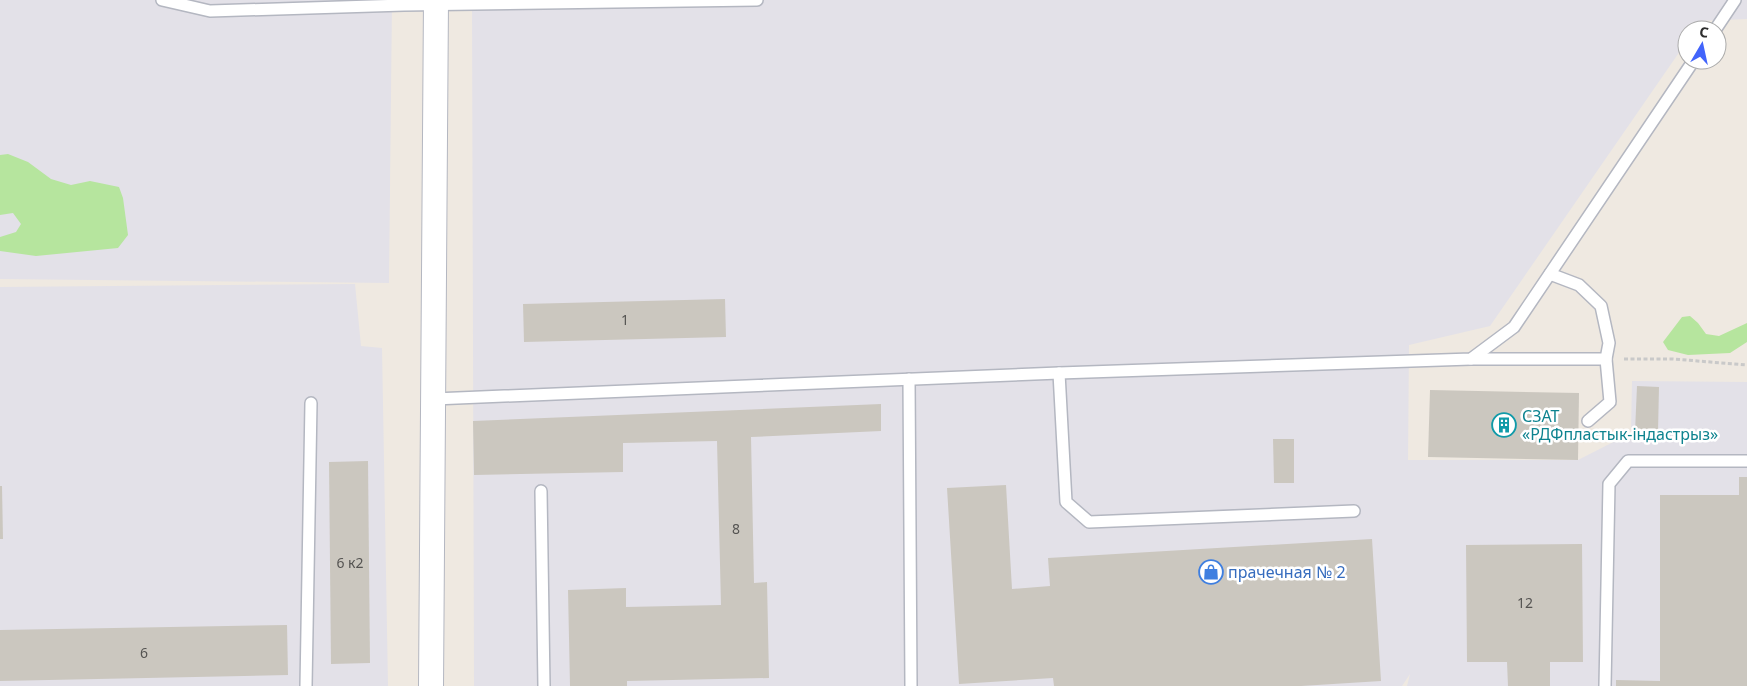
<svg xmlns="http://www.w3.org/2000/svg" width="1747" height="686" font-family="'Noto Sans',sans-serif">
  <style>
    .industrial { fill: #e3e1e8 }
    .green { fill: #b6e59e }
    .building { fill: #cbc7bf }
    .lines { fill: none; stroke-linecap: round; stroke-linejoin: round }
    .service-casing { stroke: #b4b7c1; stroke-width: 14 }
    .minor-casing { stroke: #b4b7c1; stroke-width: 26 }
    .path { stroke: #c9c9c9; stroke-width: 3; stroke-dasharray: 4 2.5; stroke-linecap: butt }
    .service { stroke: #fff; stroke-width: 11 }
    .minor { stroke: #fff; stroke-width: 24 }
    .labels { text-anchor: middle; stroke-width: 5; stroke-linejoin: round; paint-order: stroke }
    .number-label { font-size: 14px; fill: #555452 }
    .culture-label { font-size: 16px; fill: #0d838f; stroke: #fff; text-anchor: start }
    .shop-label { font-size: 16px; fill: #366cbe; stroke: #fff; text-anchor: start }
  </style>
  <rect width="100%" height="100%" fill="#efe9e1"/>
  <g class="industrial">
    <polygon points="0,0 392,0 389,283 0,279"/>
    <polygon points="472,0 1747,0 1747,19 1701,21 1695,30 1687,30 1687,41 1490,326 1409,345 1408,460 1578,460 1631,433 1632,381 1747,382 1747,686 1407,686 1410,674 1402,686 474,686"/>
    <polygon points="355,284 361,346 382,348 388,686 0,686 0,287"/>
  </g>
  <g class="green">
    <polygon points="8,154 28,162 51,179 71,185 90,181 119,187 123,198 128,235 118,248 36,256 0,251 0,237 16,232 21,224 13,213 0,215 0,155"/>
    <polygon points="1690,316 1698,323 1706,334 1719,336 1747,323 1747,342 1730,353 1688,355 1668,350 1663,342 1682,317"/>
  </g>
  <g class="building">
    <polygon points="725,299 726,337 524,342 523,304"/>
    <polygon points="1637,386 1659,387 1658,432 1635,432"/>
    <polygon points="1430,390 1579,393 1578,460 1428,457"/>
    <polygon points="881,404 881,431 751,437 754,583 767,582 769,678 627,681 627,686 570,686 568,590 626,588 626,607 721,605 717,441 623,443 623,472 474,475 473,421"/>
    <polygon points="1273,439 1294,439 1294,483 1274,483"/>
    <polygon points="368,461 370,663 331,664 329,462"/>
    <polygon points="1739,477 1747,477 1747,686 1616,686 1616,680 1660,681 1660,495 1739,495"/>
    <polygon points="1006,485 1012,589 1050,586 1048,558 1372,539 1381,681 1301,686 1054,686 1053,678 959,684 947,488"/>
    <polygon points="0,486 2,486 3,539 0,539"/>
    <polygon points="1582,544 1583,662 1550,662 1550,686 1508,686 1507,662 1467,662 1466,545"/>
    <polygon points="287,625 288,675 0,681 0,630"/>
  </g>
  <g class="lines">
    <g class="service-casing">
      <g id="service">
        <polyline points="162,0 210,11 404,5 757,0"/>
        <polyline points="1715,30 1735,0"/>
        <polyline points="1471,359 1606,359 1609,343 1601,306 1579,285 1550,274"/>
        <polyline points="1059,373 1066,502 1089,522 1354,511"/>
        <polyline points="909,379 911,686"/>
        <polyline points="434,399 1059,373 1471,359 1514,327 1694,60"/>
        <polyline points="1588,421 1610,402 1606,359"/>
        <polyline points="541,491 544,686"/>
        <polyline points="306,686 311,403"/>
        <polyline points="1605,686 1609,484 1628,461 1747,461"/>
      </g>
    </g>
    <g class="minor-casing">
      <polyline id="minor" points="431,686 436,0"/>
    </g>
    <polyline class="path" points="1624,359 1673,359 1747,365"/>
    <use href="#service" class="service"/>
    <use href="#minor" class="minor"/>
  </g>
  <defs>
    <g id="building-ring" transform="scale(1.25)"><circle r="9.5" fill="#fff" stroke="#0f9aa8" stroke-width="1.5"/><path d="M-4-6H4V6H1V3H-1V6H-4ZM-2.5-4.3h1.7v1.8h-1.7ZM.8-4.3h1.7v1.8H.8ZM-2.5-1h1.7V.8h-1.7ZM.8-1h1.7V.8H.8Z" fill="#0f9aa8"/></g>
    <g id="shop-ring" transform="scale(1.25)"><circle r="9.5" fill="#fff" stroke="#3f7fe0" stroke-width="1.5"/><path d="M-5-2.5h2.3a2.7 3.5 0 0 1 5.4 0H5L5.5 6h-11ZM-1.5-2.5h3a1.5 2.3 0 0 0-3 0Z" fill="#3f7fe0"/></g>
  </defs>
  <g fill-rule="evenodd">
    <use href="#building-ring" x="1504" y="425"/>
    <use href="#shop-ring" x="1211" y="572"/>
  </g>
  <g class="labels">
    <g class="number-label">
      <text x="625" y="325">1</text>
      <text x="736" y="534">8</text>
      <text x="350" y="568">6 к2</text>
      <text x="1525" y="608">12</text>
      <text x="144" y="658">6</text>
    </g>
    <g class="culture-label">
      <text x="1522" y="422">СЗАТ<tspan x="1522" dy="18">«РДФпластык-індастрыз»</tspan></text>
    </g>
    <g class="shop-label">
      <text x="1228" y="578">прачечная № 2</text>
    </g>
  </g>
  <g transform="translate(1702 45) rotate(9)"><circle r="24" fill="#ffffff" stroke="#ababab"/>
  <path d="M0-4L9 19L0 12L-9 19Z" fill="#4264fb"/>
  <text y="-8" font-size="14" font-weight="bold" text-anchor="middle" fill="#2e2e2e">С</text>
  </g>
</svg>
